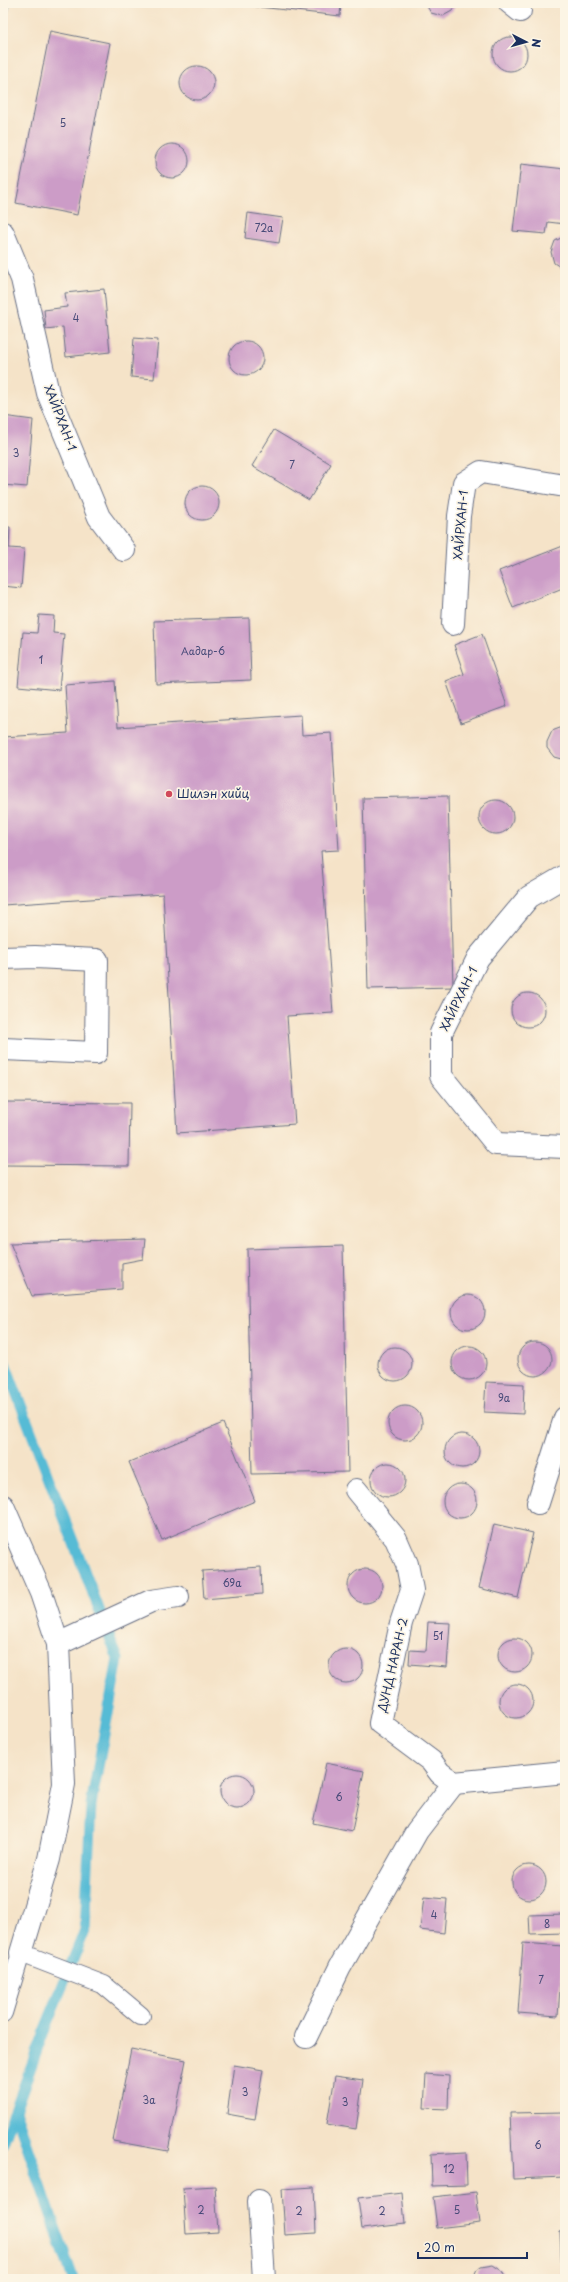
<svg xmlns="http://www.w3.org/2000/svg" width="568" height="2282" font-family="'Playpen Sans',sans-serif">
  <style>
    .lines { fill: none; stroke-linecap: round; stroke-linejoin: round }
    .stream { stroke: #57bbd5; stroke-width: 11 }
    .building { fill: #cc9cc7 }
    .service-casing { stroke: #676e83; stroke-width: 20 }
    .minor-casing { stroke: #676e83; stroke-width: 24 }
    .service { stroke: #fff; stroke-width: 18 }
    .minor { stroke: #fff; stroke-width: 22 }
    .poi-dot { fill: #d1495b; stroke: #fcf5e5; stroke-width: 1.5 }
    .labels { text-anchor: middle; stroke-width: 3.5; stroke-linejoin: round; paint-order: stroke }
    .number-label { font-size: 10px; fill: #474a78 }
    .street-label { font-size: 12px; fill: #1b2f5e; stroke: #fcf5e5 }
    .poi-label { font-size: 12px; fill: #1b2f5e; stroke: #fcf5e5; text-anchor: start }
  </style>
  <rect width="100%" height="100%" fill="#fcf5e5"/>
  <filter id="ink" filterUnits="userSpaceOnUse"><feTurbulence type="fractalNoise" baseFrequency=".025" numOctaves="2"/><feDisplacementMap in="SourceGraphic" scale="8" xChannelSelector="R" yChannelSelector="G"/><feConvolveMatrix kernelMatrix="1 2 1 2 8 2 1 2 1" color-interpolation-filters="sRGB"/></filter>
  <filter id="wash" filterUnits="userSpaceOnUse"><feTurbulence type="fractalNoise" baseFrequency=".012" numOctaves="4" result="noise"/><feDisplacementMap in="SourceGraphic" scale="16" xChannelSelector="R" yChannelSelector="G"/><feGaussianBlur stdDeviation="0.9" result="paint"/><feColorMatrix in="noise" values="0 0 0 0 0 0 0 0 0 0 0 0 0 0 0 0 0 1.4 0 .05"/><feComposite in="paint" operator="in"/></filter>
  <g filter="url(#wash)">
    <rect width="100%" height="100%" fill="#f5e3c8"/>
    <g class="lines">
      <g class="stream">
        <polyline points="3,10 5,3"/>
        <polyline points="3,1358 118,1659 91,1805 85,1930 43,2034 3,2143"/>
        <polyline points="15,2111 73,2279"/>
      </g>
    </g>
    <g id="blocks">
      <g class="building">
        <polygon points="223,3 341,3 340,16"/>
        <polygon points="425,3 457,3 452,11 443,16 431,13"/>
        <polygon points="50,31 110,43 77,215 16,203"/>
        <circle cx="510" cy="54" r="17"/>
        <circle cx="197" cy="83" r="17"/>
        <circle cx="172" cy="161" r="17"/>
        <polygon points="521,164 565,169 565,224 548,222 546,234 513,231"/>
        <polygon points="248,213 283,218 279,243 245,238"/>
        <polygon points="565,236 565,270 554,263 551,252 555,241"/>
        <polygon points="104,289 110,352 66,357 63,327 46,329 44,310 67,307 65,293"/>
        <polygon points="134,338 158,340 154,379 131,377"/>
        <circle cx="246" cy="358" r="17"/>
        <polygon points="3,416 33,420 27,487 3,485"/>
        <polygon points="274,430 331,464 309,500 252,466"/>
        <circle cx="202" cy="503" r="17"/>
        <polygon points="3,527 10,527 9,548 24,549 21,588 3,586"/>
        <polygon points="563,546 565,587 513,608 499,571"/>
        <polygon points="39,615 54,616 53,633 64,634 59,690 18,686 23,632 37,633"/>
        <polygon points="249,618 251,680 156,684 154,621"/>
        <polygon points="482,634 507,706 461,723 446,681 464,674 454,645"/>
        <polygon points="115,681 118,727 301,715 302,735 332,733 339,850 321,851 333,1013 287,1016 295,1124 177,1133 163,894 3,905 3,737 68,733 65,685"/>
        <polygon points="565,726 565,760 554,757 547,748 547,742 552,731"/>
        <polygon points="448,796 453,987 368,989 363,798"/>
        <circle cx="496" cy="817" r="17"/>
        <circle cx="528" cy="1010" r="17"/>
        <polygon points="3,1102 130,1103 129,1166 3,1165"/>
        <polygon points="145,1239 143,1259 122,1263 122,1289 32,1296 10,1243"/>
        <polygon points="343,1246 348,1472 252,1474 247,1249"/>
        <circle cx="468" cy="1312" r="17"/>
        <circle cx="535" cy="1359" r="17"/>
        <circle cx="469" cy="1363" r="17"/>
        <circle cx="395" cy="1364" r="17"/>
        <polygon points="486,1382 524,1384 523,1414 484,1412"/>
        <circle cx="405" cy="1423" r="17"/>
        <polygon points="223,1423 255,1501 162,1540 129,1462"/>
        <circle cx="462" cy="1451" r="17"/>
        <circle cx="388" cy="1480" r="17"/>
        <circle cx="460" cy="1501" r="17"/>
        <polygon points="494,1524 533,1533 518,1598 479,1588"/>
        <polygon points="261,1567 262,1594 204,1599 202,1571"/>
        <circle cx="365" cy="1586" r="17"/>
        <polygon points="428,1622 450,1623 447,1667 409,1664 410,1650 426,1651"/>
        <circle cx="515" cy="1655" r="17"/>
        <circle cx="346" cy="1666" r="17"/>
        <circle cx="516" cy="1701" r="17"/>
        <polygon points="326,1763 364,1771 352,1831 313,1823"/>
        <circle cx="237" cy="1791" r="17"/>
        <circle cx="529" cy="1882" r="17"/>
        <polygon points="424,1897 447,1899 444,1933 420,1930"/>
        <polygon points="565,1914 565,1933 530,1934 529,1915"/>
        <polygon points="523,1943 563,1946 558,2016 518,2013"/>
        <polygon points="131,2049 186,2060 168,2151 113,2141"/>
        <polygon points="234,2065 263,2070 255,2119 227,2114"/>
        <polygon points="426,2074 449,2076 448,2109 424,2108"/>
        <polygon points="335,2076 363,2080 356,2129 327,2124"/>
        <polygon points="565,2112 565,2177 513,2179 510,2113"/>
        <polygon points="466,2152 467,2185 432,2186 431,2154"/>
        <polygon points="215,2186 218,2232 186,2234 183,2188"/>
        <polygon points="314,2187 316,2233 285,2235 282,2189"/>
        <polygon points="476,2192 480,2223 437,2228 433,2197"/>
        <polygon points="402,2193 405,2224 362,2229 358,2198"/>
        <polygon points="565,2231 565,2277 562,2277 560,2232"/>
        <polygon points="493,2265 502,2271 506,2279 473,2279 477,2270 481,2267"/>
      </g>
    </g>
  </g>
  <g filter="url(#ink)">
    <use href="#blocks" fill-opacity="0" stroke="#676e83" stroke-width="1"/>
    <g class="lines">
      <g class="service-casing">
        <polyline id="service" points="3,2013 21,1953 104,1985 141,2016"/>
      </g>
      <g class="minor-casing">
        <g id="minor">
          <polyline points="510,3 520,11"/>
          <polyline points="3,233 22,279 48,393 99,517 124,550"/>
          <polyline points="453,624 459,516 464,483 481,472 565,486"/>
          <polyline points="565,876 529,897 478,958 441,1033 441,1076 496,1144 565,1147"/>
          <polyline points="3,958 35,957 97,960 96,1053 3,1049"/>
          <polyline points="356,1490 396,1539 407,1564 412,1590 401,1623 380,1723 431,1761 440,1773 454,1783 565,1772"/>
          <polyline points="538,1503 565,1418"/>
          <polyline points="3,1506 41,1593 58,1644 64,1784 49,1859 21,1953"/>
          <polyline points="58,1644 151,1601 178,1597"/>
          <polyline points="306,2037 340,1967 417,1831 454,1783"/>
          <polyline points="259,2201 264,2279"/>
        </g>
      </g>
      <use href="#service" class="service"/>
      <use href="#minor" class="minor"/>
    </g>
  </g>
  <circle class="poi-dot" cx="169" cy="794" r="4"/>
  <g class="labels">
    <g class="number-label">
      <text x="63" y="127">5</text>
      <text x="264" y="232">72а</text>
      <text x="76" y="322">4</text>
      <text x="16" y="457">3</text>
      <text x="292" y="469">7</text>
      <text x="203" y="655">Аадар-6</text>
      <text x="41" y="664">1</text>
      <text x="504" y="1402">9а</text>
      <text x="232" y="1587">69а</text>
      <text x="438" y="1640">51</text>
      <text x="339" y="1801">6</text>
      <text x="434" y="1919">4</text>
      <text x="547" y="1928">8</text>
      <text x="541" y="1984">7</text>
      <text x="245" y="2096">3</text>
      <text x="149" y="2104">3а</text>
      <text x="345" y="2106">3</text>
      <text x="538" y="2149">6</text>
      <text x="449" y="2173">12</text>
      <text x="201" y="2214">2</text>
      <text x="457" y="2214">5</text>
      <text x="299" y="2215">2</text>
      <text x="382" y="2215">2</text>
    </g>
    <g class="street-label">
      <text transform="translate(60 418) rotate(69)" y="4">ХАЙРХАН-1</text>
      <text transform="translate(461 525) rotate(-85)" y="4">ХАЙРХАН-1</text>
      <text transform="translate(459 999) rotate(-64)" y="4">ХАЙРХАН-1</text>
      <text transform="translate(393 1665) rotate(-77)" y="4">ДУНД НАРАН-2</text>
    </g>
    <g class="poi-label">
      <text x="177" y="798">Шилэн хийц</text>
    </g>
  </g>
  <rect width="568" height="2282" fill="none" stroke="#fcf5e5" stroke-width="16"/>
  <g transform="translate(526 42) rotate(96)" stroke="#fcf5e5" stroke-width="3" paint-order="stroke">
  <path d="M0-3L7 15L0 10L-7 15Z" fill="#1b2f5e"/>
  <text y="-6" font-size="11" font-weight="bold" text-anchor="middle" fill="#1b2f5e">N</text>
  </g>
  <path d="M418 2252v6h109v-6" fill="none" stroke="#1b2f5e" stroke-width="2"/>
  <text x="424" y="2252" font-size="12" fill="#1b2f5e" stroke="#fcf5e5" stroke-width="3" paint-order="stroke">20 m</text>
</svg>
